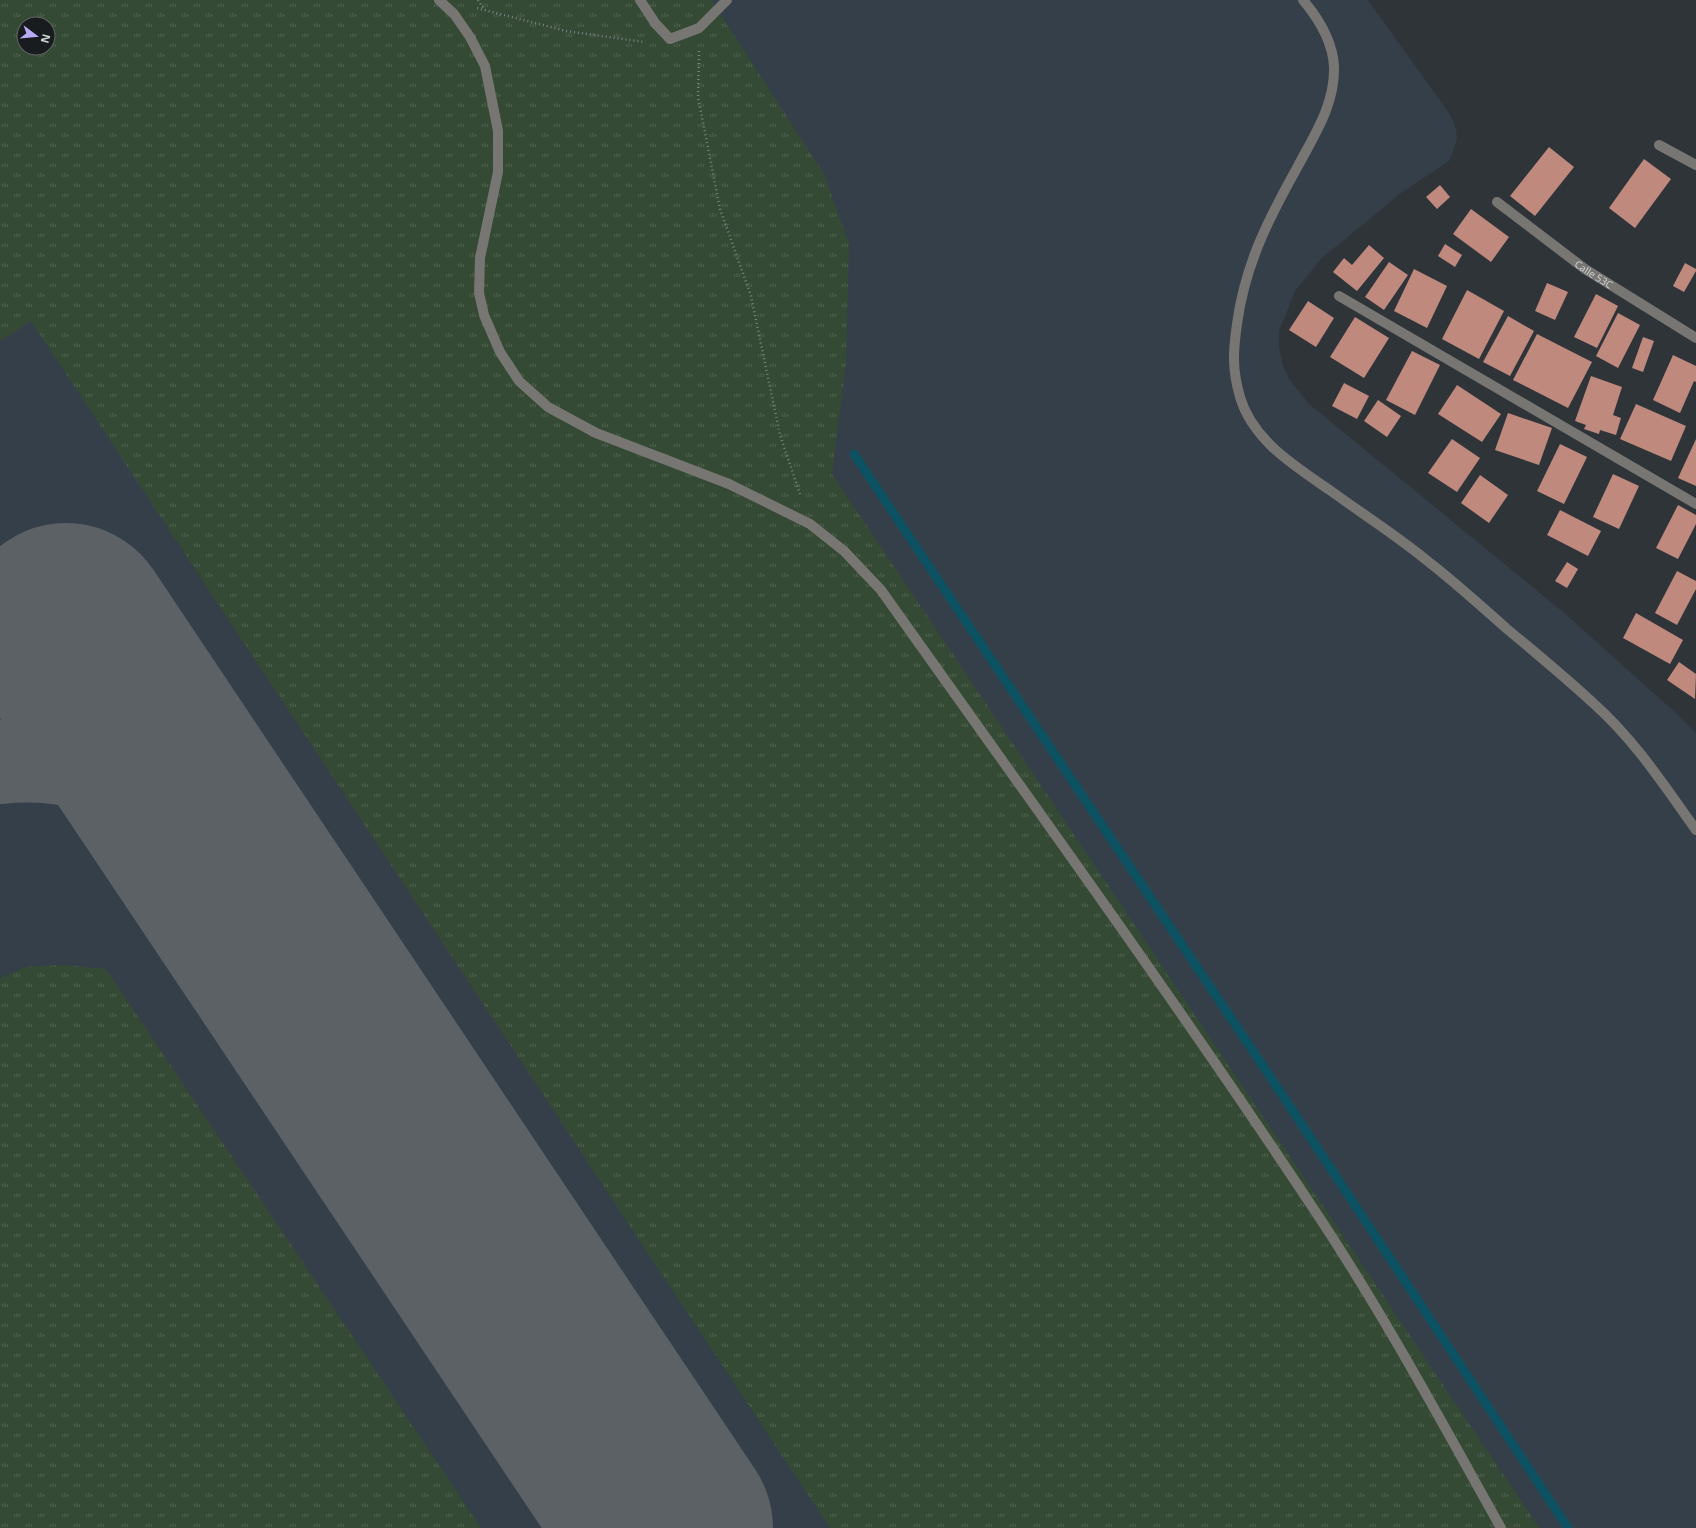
<svg xmlns="http://www.w3.org/2000/svg" width="1696" height="1528" font-family="'Open Sans',sans-serif">
  <style>
    .built { fill: #353f49; fill-rule: evenodd }
    .grass { fill: url(#grass-tufts); fill-rule: evenodd }
    .lines { fill: none; stroke-linecap: round; stroke-linejoin: round }
    .stream { stroke: #0c5262; stroke-width: 9 }
    .taxiway { stroke: #5c6166; stroke-width: 84 }
    .runway { stroke: #5c6166; stroke-width: 210 }
    .building { fill: #bf897e }
    .path { stroke: #7b8084; stroke-width: 2.5; stroke-dasharray: 1 3; stroke-linecap: butt }
    .minor { stroke: #787673; stroke-width: 10 }
    .labels { text-anchor: middle; stroke-width: 4; stroke-linejoin: round; paint-order: stroke }
    .street-label { font-size: 10px; fill: #d2d6d9; stroke: #191c1e }
  </style>
  <defs>
    <pattern id="grass-tufts" width="24" height="20" patternUnits="userSpaceOnUse"><rect width="24" height="20" fill="#354a34"/><path d="M3 7l-1-3M5 7V3M7 7l1-3M15 17l-1-3M17 17v-4M19 17l1-3" fill="none" stroke="#516351"/></pattern>
  </defs>
  <rect width="100%" height="100%" fill="#2f3439"/>
  <path class="built" d="M 0,0 L 1368,0 L 1451,116 L 1456,129 L 1457,140 L 1449,161 L 1401,193 L 1322,258 L 1295,291 L 1279,331 L 1279,346 L 1282,363 L 1289,379 L 1309,404 L 1563,612 L 1676,713 L 1696,733 L 1696,1528 L 0,1528 ZM 24,24 L 48,24 L 48,48 L 24,48 Z"/>
  <g class="grass">
    <path d="M 0,0 L 711,0 L 824,174 L 849,244 L 846,362 L 832,474 L 1539,1528 L 830,1528 L 31,321 L 0,341 ZM 24,24 L 48,24 L 48,48 L 24,48 Z"/>
    <polygon points="63,965 106,969 481,1528 0,1528 0,978 26,967"/>
  </g>
  <g class="lines">
    <polyline class="stream" points="854,454 1279,1090 1568,1528"/>
    <path class="taxiway" d="M 0,762 C 52,756 121,769 163,801 C 180,813 195,829 211,844"/>
    <polyline class="runway" points="66,628 668,1528"/>
  </g>
  <g class="building">
    <polygon points="1549,147 1574,167 1535,216 1510,196"/>
    <polygon points="1644,159 1671,179 1635,228 1609,208"/>
    <polygon points="1440,185 1450,197 1437,209 1426,197"/>
    <polygon points="1471,209 1509,237 1491,262 1453,234"/>
    <polygon points="1445,244 1462,255 1455,267 1438,256"/>
    <polygon points="1369,245 1384,258 1357,291 1333,272 1344,258 1352,265"/>
    <polygon points="1389,262 1408,275 1384,310 1365,297"/>
    <polygon points="1685,263 1696,269 1696,271 1684,292 1673,286"/>
    <polygon points="1414,269 1447,286 1427,328 1394,311"/>
    <polygon points="1547,283 1568,292 1555,320 1535,311"/>
    <polygon points="1467,290 1504,311 1479,359 1442,339"/>
    <polygon points="1596,294 1618,306 1597,348 1574,337"/>
    <polygon points="1308,301 1334,318 1316,347 1289,330"/>
    <polygon points="1618,313 1640,325 1618,368 1596,356"/>
    <polygon points="1508,316 1534,331 1510,376 1483,362"/>
    <polygon points="1355,317 1389,338 1364,378 1330,357"/>
    <polygon points="1537,334 1592,362 1568,408 1513,380"/>
    <polygon points="1643,337 1654,341 1643,372 1632,368"/>
    <polygon points="1412,351 1440,365 1415,415 1386,400"/>
    <polygon points="1673,355 1696,366 1696,382 1694,381 1680,413 1653,400"/>
    <polygon points="1591,376 1622,387 1613,415 1621,418 1616,435 1600,430 1599,434 1584,429 1586,425 1575,421"/>
    <polygon points="1344,383 1369,396 1357,419 1332,406"/>
    <polygon points="1457,385 1501,414 1482,442 1438,414"/>
    <polygon points="1378,400 1401,416 1387,437 1364,421"/>
    <polygon points="1636,404 1686,426 1671,461 1620,439"/>
    <polygon points="1508,413 1552,428 1539,465 1495,450"/>
    <polygon points="1452,439 1480,458 1457,492 1428,473"/>
    <polygon points="1696,439 1696,486 1678,478"/>
    <polygon points="1560,444 1587,457 1564,504 1537,491"/>
    <polygon points="1613,474 1639,486 1619,529 1593,517"/>
    <polygon points="1480,475 1508,495 1489,523 1461,503"/>
    <polygon points="1678,505 1696,515 1696,524 1678,559 1656,548"/>
    <polygon points="1560,510 1601,531 1588,556 1547,535"/>
    <polygon points="1567,562 1578,569 1567,588 1555,581"/>
    <polygon points="1677,571 1696,581 1696,589 1677,625 1655,613"/>
    <polygon points="1636,613 1683,640 1670,664 1623,638"/>
    <polygon points="1679,662 1696,674 1695,699 1667,680"/>
  </g>
  <g class="lines">
    <g class="path">
      <polyline points="478,0 484,9"/>
      <polyline points="477,8 566,31 644,42"/>
      <polyline points="699,51 698,97 720,209 751,296 780,435 800,494"/>
    </g>
    <g class="minor">
      <path d="M 439,0 L 454,14 L 470,37 L 485,66 L 498,131 L 498,172 L 480,258 L 479,293 L 484,315 L 500,352 L 519,381 L 548,407 L 596,433 L 729,484 L 810,524 L 844,551 L 881,590 C 1027,796 1176,1001 1315,1211 C 1383,1313 1441,1421 1501,1528"/>
      <polyline points="640,0 655,23 670,39 699,28 727,0"/>
      <path d="M 1303,0 C 1319,19 1333,41 1334,67 C 1335,104 1315,134 1298,166 C 1269,218 1245,264 1237,324 C 1233,352 1232,369 1240,397 C 1253,441 1295,466 1331,491 C 1364,515 1399,537 1430,563 C 1457,584 1482,607 1507,629 C 1536,653 1565,677 1592,702 C 1634,739 1664,785 1696,830"/>
      <polyline points="1659,145 1696,165"/>
      <path id="s1" d="M 1497,202 L 1585,269 L 1696,338"/>
      <polyline points="1339,296 1696,504"/>
    </g>
  </g>
  <g class="labels">
    <g class="street-label">
      <text dy="4" stroke="none"><textPath href="#s1" startOffset="121">Calle 53C</textPath></text>
    </g>
  </g>
  <g transform="translate(36 36) rotate(106)"><circle r="19" fill="#191c1e" stroke="#636669"/>
  <path d="M0-3L7 15L0 10L-7 15Z" fill="#b9abf7"/>
  <text y="-6" font-size="11" font-weight="bold" text-anchor="middle" fill="#d2d6d9">N</text>
  </g>
</svg>
